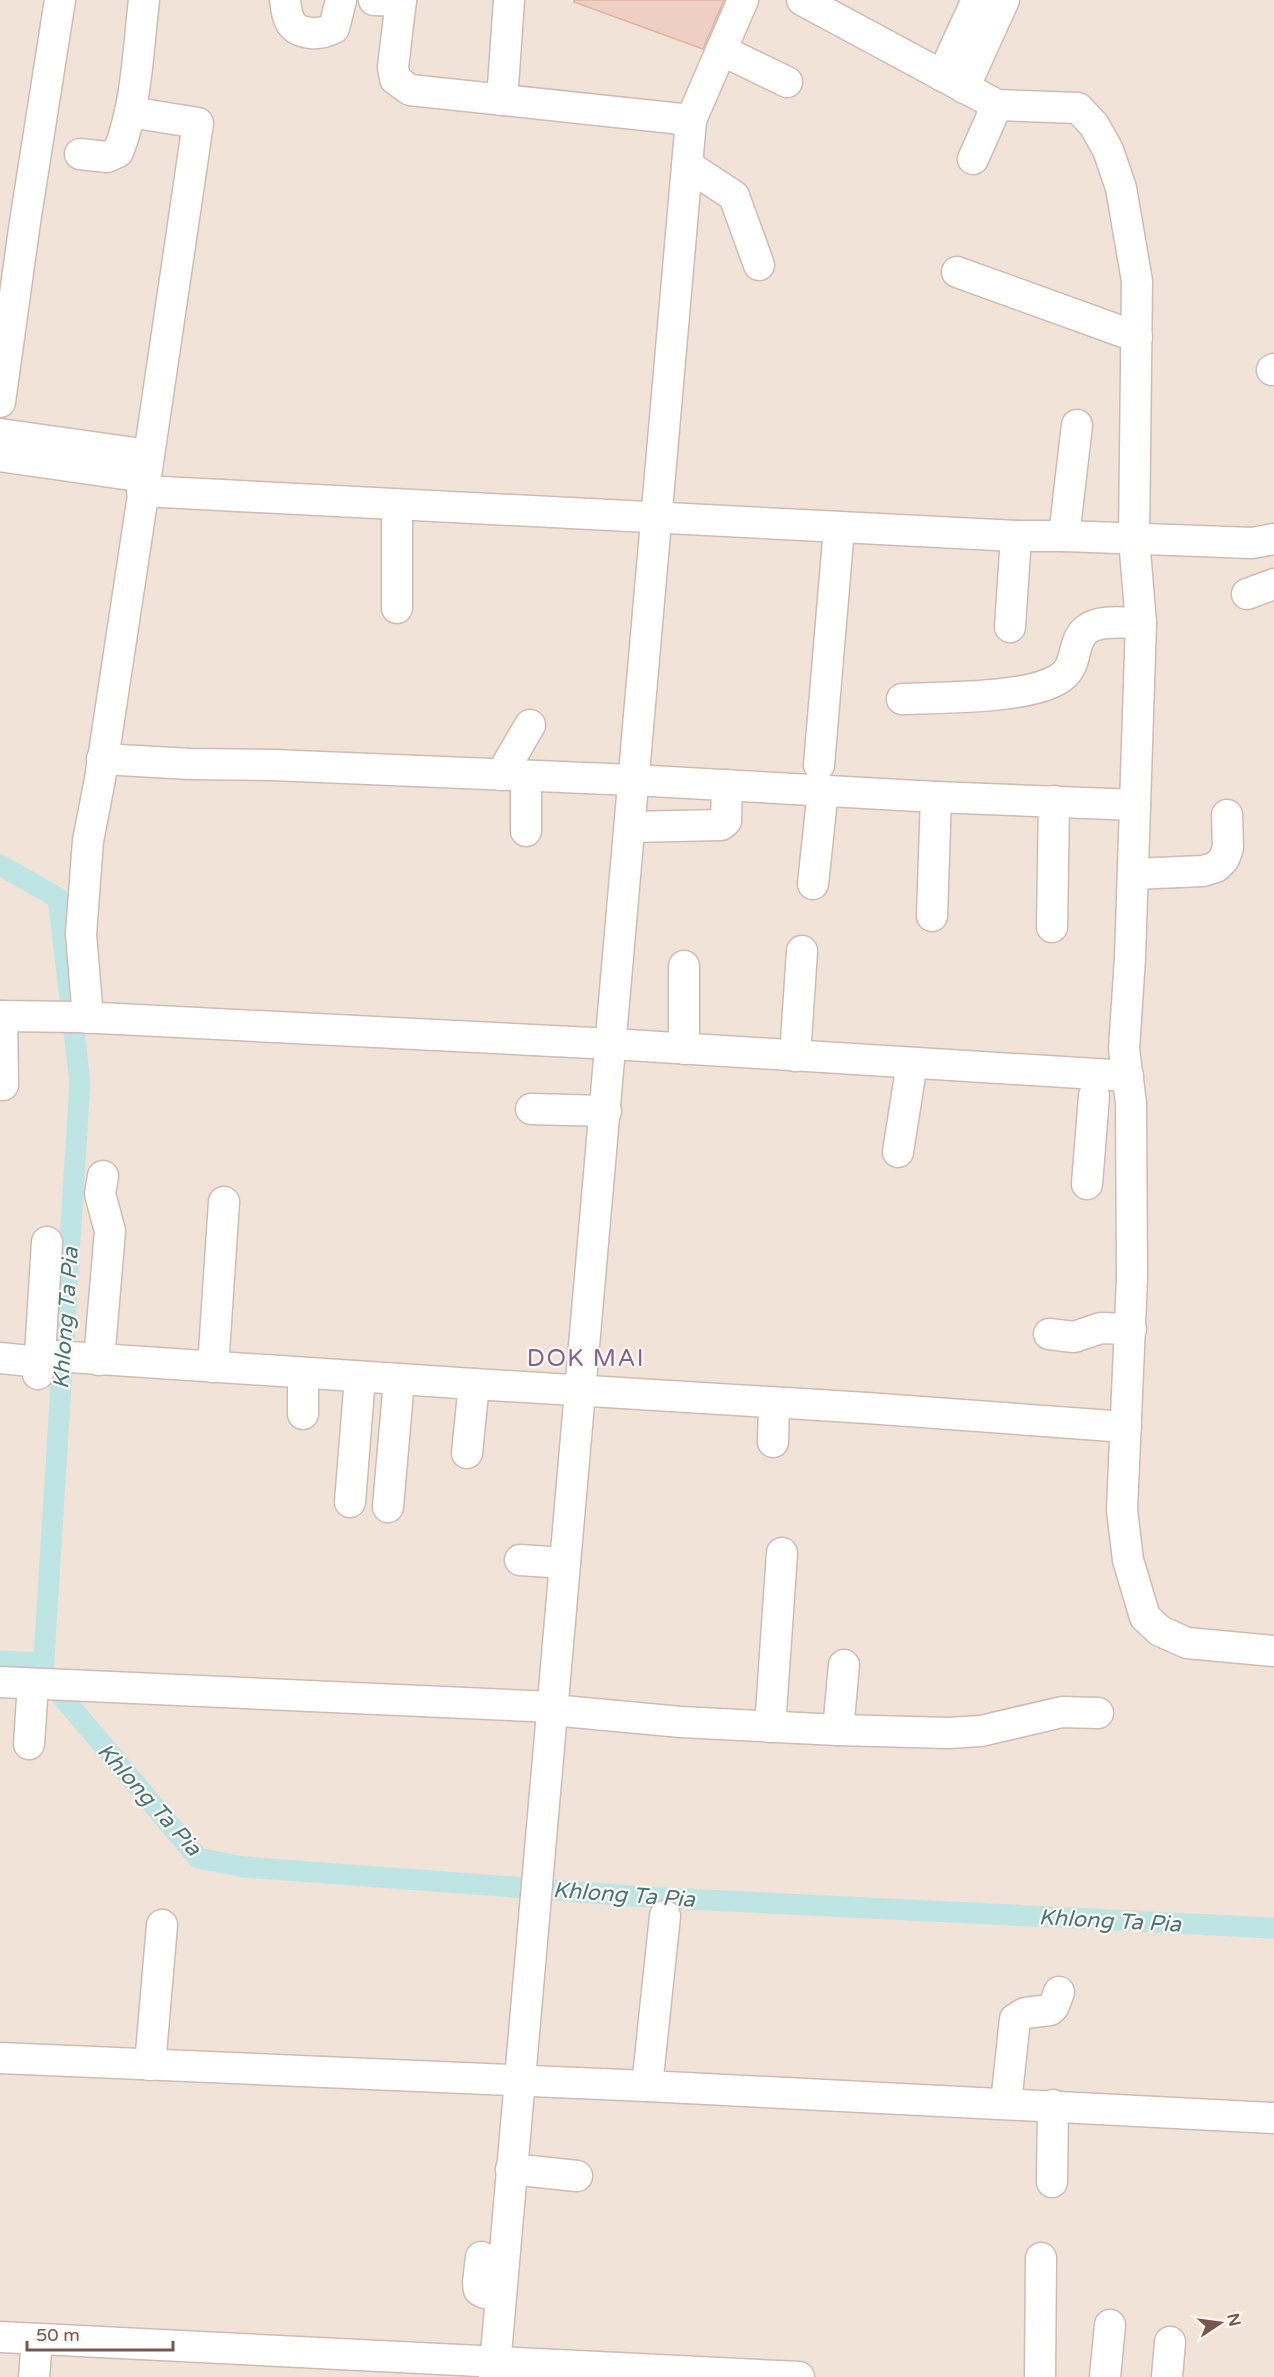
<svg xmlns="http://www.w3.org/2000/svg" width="1274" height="2377" font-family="'Varela Round',sans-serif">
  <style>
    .residential { fill: #f2e3d8 }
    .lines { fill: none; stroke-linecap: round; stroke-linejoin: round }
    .canal { stroke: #bfe4e4; stroke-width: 21 }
    .building { fill: #efcec3; stroke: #e0b3a5; stroke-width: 1.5 }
    .minor-casing { stroke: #cfbbb3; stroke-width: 33 }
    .minor { stroke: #fff; stroke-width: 30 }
    .labels { text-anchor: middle; stroke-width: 4.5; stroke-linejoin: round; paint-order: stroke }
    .water-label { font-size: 22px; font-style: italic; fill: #437678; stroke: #fef6f0 }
    .quarter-label { font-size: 24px; letter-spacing: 1.5px; fill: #7c668f; stroke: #fef6f0 }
  </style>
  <rect width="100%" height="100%" fill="#fbf2ea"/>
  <rect class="residential" x="0" y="0" width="1274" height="2377"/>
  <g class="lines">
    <g class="canal">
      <polyline points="0,865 58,898 80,1082 43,1674 198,1858 244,1867 647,1897 1274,1928"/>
      <polyline points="0,1661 44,1663"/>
    </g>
  </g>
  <polygon class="building" points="574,0 724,0 703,49 574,2"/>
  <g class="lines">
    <g class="minor-casing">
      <g id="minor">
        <path d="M 285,0 C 287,19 290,31 311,33 C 320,34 326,32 334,28 L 341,0"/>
        <polyline points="374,0 401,1"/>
        <polyline points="401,0 393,67 395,79 410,90 691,120"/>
        <polyline points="802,0 997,105 1078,108 1094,125 1108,150 1121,188 1137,281 1134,539 1141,623 1130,958 1124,1049 1131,1103 1132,1278 1122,1510 1128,1560 1145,1617 1160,1631 1187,1643 1274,1651"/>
        <polyline points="721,50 787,82"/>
        <polyline points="942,76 977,0"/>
        <polyline points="964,88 1004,0"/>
        <polyline points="502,100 509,0"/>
        <path d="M 80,154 L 107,157 L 118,152 C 137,105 138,50 144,0"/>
        <polyline points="973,159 997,105"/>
        <polyline points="687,165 734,196 759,265"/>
        <polyline points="957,272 1137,337"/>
        <polyline points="1272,370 1274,369"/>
        <polyline points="0,402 25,222 60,0"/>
        <polyline points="0,434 149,455"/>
        <polyline points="0,456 145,477"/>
        <polyline points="142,491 1016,536 1064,536 1252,543 1274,539"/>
        <polyline points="1064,536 1077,425"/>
        <polyline points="1247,594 1274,584"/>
        <polyline points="397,608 397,505"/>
        <polyline points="1010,627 1016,536"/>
        <path d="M 902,699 C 943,697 1023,699 1057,680 C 1080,668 1070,643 1086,630 C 1099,619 1125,623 1141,623"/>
        <polyline points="102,759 190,764 273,765 633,780 936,797 1135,805"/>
        <polyline points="819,765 839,528"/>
        <polyline points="501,775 530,725"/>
        <polyline points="631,827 721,825 726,821 727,785"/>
        <polyline points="526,831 526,776"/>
        <polyline points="1133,874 1203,871 1216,867 1224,859 1228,848 1227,815"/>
        <polyline points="813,884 823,790"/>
        <polyline points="932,916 936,797"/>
        <polyline points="1052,927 1054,801"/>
        <polyline points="0,1016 79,1017 612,1044 1128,1076"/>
        <polyline points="2,1016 3,1085"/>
        <polyline points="88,1018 81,934 88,841 100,779 150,449 198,123 130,112"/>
        <polyline points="684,1049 684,966"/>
        <polyline points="795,1056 802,951"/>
        <polyline points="531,1109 606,1111"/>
        <polyline points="898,1152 912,1063"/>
        <polyline points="1087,1184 1094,1096"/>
        <polyline points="1049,1334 1074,1337 1101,1328 1131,1329"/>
        <polyline points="40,1355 47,1242"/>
        <polyline points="0,1358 39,1362"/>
        <polyline points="99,1360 110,1231 100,1194 103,1176"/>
        <polyline points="213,1367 224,1202"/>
        <polyline points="38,1374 40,1355 474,1384 867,1408 1126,1427"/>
        <polyline points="303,1414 303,1373"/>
        <polyline points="773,1442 774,1403"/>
        <polyline points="467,1453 474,1384"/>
        <polyline points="350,1502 360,1377"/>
        <polyline points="388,1507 399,1380"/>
        <polyline points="520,1560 565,1563"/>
        <polyline points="0,1682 552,1707"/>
        <polyline points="552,1710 681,1722 838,1730 948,1733 981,1731 1062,1712 1098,1713"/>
        <polyline points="770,1727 782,1553"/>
        <polyline points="838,1730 844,1665"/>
        <polyline points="29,1744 33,1684"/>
        <polyline points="0,2058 647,2086 1274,2118"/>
        <polyline points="150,2065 162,1925"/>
        <polyline points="647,2086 665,1916"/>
        <polyline points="1006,2103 1015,2019 1025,2013 1050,2010 1054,2006 1059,1992"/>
        <polyline points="511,2169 577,2176"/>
        <polyline points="1052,2182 1053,2105"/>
        <polyline points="481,2257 478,2283 479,2290 484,2293 501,2294"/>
        <polyline points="0,2337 799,2377"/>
        <polyline points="34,2377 37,2339"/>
        <polyline points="494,2377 691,120 743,0"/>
        <polyline points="1040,2377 1041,2258"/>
        <polyline points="1105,2377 1110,2325"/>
        <polyline points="1167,2377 1170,2342"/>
      </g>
    </g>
    <use href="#minor" class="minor"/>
  </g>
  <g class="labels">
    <g class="water-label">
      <text transform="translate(65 1318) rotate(-86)" y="8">Khlong Ta Pia</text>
      <text transform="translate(150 1799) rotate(48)" y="8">Khlong Ta Pia</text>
      <text transform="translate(624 1894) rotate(4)" y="8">Khlong Ta Pia</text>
      <text transform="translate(1110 1920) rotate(3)" y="8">Khlong Ta Pia</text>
    </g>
    <g class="quarter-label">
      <text x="586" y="1366">DOK MAI</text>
    </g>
  </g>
  <g transform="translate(1220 2323) rotate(77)" stroke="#fef6f0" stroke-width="4.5" paint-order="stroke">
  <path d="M0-4.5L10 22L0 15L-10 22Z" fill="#74574f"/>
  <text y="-9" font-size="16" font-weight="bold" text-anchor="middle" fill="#74574f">N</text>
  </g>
  <path d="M27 2341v9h146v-9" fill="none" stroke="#74574f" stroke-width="3"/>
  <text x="36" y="2341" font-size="18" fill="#74574f" stroke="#fef6f0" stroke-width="4.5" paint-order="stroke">50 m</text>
</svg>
